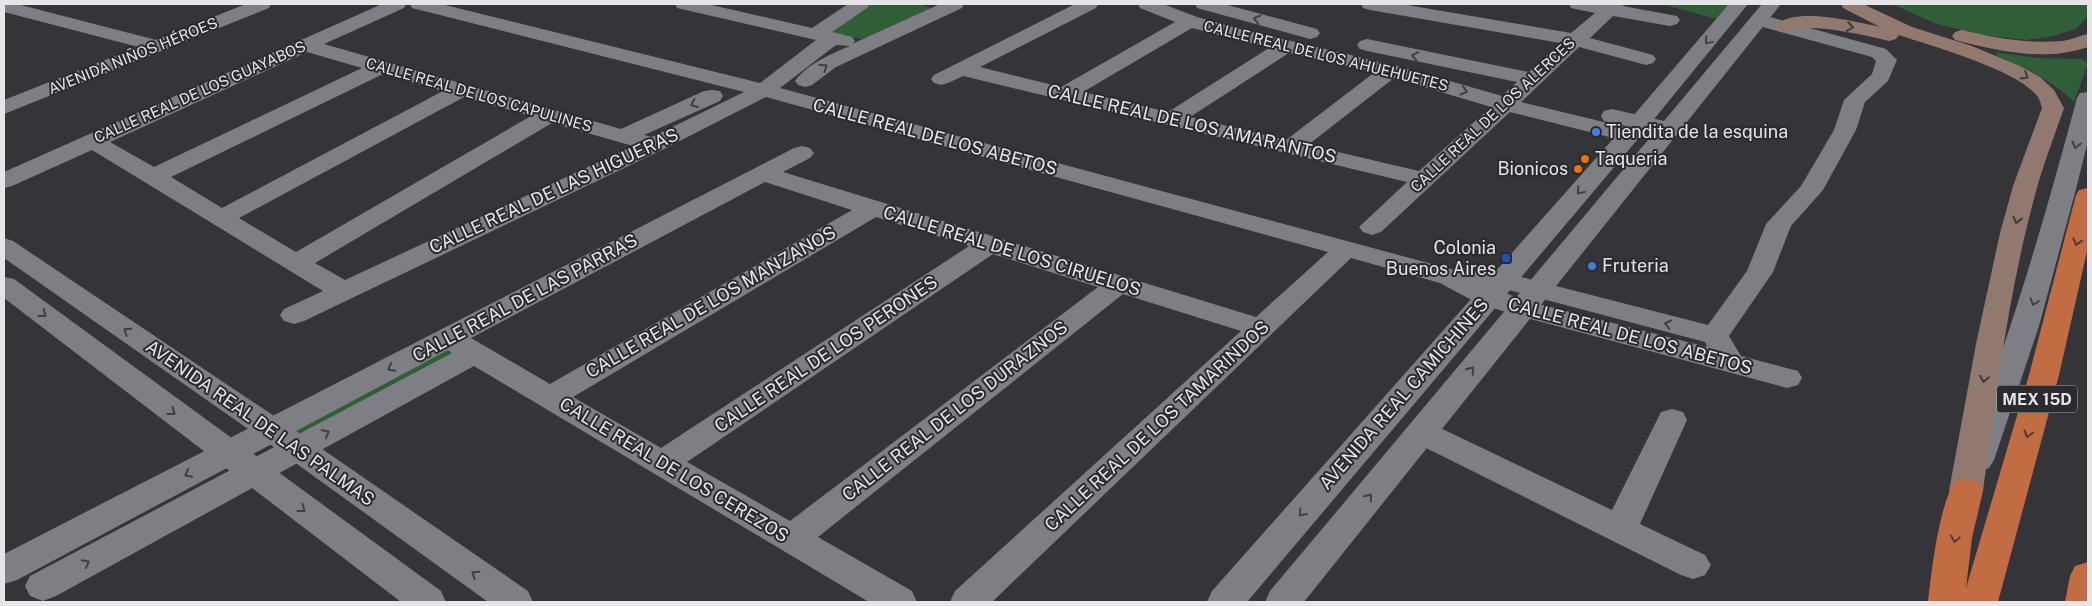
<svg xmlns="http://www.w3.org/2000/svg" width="2092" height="606" font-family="'Public Sans',sans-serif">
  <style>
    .green { fill: #305f37 }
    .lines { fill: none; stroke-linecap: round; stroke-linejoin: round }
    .minor { fill: #7e7f84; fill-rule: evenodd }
    .tertiary { fill: #7e7f84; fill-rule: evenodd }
    .secondary { fill: #927970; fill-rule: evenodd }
    .motorway { fill: #c26c43; fill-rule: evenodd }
    .oneway { stroke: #3f3f44 }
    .oneway2 { stroke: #3f3a3c }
    .oneway3 { stroke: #503a34 }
    .shop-dot { fill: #3f7fe0; stroke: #2a2a2f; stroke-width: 2 }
    .food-dot { fill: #e8710a; stroke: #2a2a2f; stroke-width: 2 }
    .transit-dot { fill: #1a4fb4; stroke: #2a2a2f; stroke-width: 2 }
    .labels { text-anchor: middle; stroke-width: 4; stroke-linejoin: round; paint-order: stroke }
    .far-street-label { font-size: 15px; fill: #e5e5e8; stroke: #2a2a2f }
    .shield { fill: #2a2a2f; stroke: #adadb0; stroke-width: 1 }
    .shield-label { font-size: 16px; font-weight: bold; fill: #e5e5e8 }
    .street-label { font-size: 18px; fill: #e5e5e8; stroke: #2a2a2f }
    .poi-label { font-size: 18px; fill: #e5e5e8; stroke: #2a2a2f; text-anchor: start }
  </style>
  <rect width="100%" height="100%" fill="#343439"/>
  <g class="green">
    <polygon points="865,4 919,4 931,8 864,39 838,36 824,32"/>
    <polygon points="1661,4 1730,4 1717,19"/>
    <polygon points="1892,4 2088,4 2088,16 2076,29 2054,36 2026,40 1981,35 1934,23"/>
    <path d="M 1996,52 L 2038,58 L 2081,59 L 2088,63 L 2074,102 C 2049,79 2028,69 1997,56 Z"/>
    <polygon points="447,342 463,355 302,441 284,428"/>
  </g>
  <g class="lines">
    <g class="minor">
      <polygon points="4,4 17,4 164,42 167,46 164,50 157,52 150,50 4,12"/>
      <path d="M 382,4 L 406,4 L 404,8 L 324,44 L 621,129 L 704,91 L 712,90 L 720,91 L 723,96 L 720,101 L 644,135 L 652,137 L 744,92 L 412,8 L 410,4 L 441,4 L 760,83 L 816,40 L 677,8 L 675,4 L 707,4 L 812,28 L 848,4 L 869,4 L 867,8 L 832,32 L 852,37 L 855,41 L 852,44 L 940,4 L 964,4 L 962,8 L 836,67 L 812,85 L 805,87 L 798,85 L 795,81 C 807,64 831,54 850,46 L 836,45 L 780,88 L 1458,271 L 1467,276 L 1469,273 L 1478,271 L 1502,272 L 1708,325 L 1747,271 L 1766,224 L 1801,186 L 1834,130 L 1844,100 L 1872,74 L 1876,61 L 1872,57 L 1752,24 L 1749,20 L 1752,16 L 1759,14 L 1886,49 L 1897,60 L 1888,81 L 1865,102 L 1856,130 L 1823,190 L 1791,226 L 1773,272 L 1729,336 L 1741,356 L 1798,371 L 1802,378 L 1798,385 L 1787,388 L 1512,314 L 1477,303 L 1440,283 L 1351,258 L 992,602 L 950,602 L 955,591 L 1241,331 L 1123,294 L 818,537 L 912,591 L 917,602 L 869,602 L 474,366 L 56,596 L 43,601 L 30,596 L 25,586 L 30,576 L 452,353 L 448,350 L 17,580 L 4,584 L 4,554 L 794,148 L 802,146 L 810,148 L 814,153 L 810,158 L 783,172 L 1256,317 L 1328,252 L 766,97 L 662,150 L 304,321 L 294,324 L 284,321 L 280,315 L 284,309 L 323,291 L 92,150 L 12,186 L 4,188 L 4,172 ZM 307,52 L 362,68 L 154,167 L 110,142 ZM 383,74 L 443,91 L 222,208 L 171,177 ZM 464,97 L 531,116 L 296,252 L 239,218 ZM 552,123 L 633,146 L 345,280 L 315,263 ZM 765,182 L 852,210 L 550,384 L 471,338 ZM 876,217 L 969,246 L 661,448 L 573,397 ZM 993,254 L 1098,287 L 790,521 L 687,462 ZM 1490,288 L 1501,288 L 1705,342 L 1707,347 L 1531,302 Z"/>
      <path d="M 1075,4 L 1098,4 L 1096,8 L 980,67 L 1061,87 L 1175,22 L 1140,8 L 1138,4 L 1163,4 L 1197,17 L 1240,29 L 1398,66 L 1502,96 L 1517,82 L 1367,51 L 1360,49 L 1357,45 L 1360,41 L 1367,39 L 1529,72 L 1560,43 L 1370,10 L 1363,8 L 1361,4 L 1401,4 L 1571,33 L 1595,13 L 1571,8 L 1569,4 L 1624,4 L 1623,6 L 1677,16 L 1680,20 L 1677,24 L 1670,26 L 1613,16 L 1590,38 L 1653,55 L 1656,59 L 1653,63 L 1646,65 L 1579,47 L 1521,102 L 1637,130 L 1640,135 L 1637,140 L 1629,142 L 1510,112 L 1381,232 L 1372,235 L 1363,232 L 1359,227 L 1407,182 L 963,76 L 948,83 L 941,85 L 934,83 L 931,79 L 934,75 ZM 1192,28 L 1269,48 L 1168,112 L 1083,92 ZM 1289,53 L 1375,72 L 1286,140 L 1190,117 ZM 1394,78 L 1491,107 L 1419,171 L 1308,145 Z"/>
      <polygon points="1195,4 1224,4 1317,29 1320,33 1317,37 1310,39 1197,8"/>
      <polygon points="1612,109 1677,124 1680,129 1677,134 1669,136 1604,121 1601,116 1604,111"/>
      <polygon points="1672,409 1683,412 1687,420 1640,524 1705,555 1711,565 1705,575 1693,579 1681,575 1410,440 1405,432 1410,424 1421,421 1432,424 1612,510 1661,412"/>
    </g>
    <g class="tertiary">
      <polygon points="246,4 271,4 269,8 4,114 4,100"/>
      <polygon points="1729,4 1748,4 1637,140 1247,602 1207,602 1212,591 1621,130"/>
      <polygon points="1762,4 1781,4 1304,602 1265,602 1270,591"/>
      <path d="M 2088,92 L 2088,141 L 2076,189 L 2039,326 L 1994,460 L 1989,468 L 1978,472 L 1967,468 L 1962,460 C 2009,342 2044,221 2077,98 L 2080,93 Z"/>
      <polygon points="4,238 13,241 283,422 528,591 533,602 488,602 261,438 4,258"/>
      <polygon points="4,277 14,279 441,591 446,602 401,602 4,298"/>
    </g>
    <g class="secondary">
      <path d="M 1841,4 L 1863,4 L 1912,27 L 1972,46 L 2020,66 L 2040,77 L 2054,90 L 2064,108 C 2054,137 2043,165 2035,195 C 2009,291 1996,392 1983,491 L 1978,500 L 1966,504 L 1954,500 L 1949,491 L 1976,344 L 2000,233 L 2013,186 L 2042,108 C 2041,105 2040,100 2038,97 C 2019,70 1931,46 1899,35 L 1896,39 L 1889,41 C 1864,35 1838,29 1812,28 C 1800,28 1790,34 1778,31 L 1775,27 C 1790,5 1857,22 1880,27 L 1843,8 Z"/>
      <path d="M 1962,30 C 1994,38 2029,44 2062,41 C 2071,40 2079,36 2088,34 L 2088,47 C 2046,62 1997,51 1955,40 L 1952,36 L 1955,32 Z"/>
    </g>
    <g class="motorway">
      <path d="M 2088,188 L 2088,247 L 2059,375 L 1998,602 L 1928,602 C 1932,568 1938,512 1954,482 L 1966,478 L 1978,482 L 1983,491 L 1972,538 L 1966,588 L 2029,375 L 2076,195 L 2079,190 Z"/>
      <polygon points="2088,562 2088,602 2065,602 2070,576 2075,566"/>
    </g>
  </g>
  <defs><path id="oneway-chevron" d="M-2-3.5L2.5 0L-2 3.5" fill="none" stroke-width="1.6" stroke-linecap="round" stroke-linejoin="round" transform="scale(1.25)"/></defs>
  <g class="oneway">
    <use href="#oneway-chevron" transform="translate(1257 19) rotate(-164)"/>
    <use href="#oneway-chevron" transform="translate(1708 41) rotate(130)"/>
    <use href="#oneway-chevron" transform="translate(1415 56) rotate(-169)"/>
    <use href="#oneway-chevron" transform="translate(824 67) rotate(-36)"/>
    <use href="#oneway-chevron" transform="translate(1464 91) rotate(16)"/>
    <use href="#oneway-chevron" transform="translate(694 104) rotate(155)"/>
    <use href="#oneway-chevron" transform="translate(2076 145) rotate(104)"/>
    <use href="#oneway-chevron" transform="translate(1580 191) rotate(131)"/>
    <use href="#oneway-chevron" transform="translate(2034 302) rotate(108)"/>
    <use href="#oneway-chevron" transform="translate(43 314) rotate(37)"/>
    <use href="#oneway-chevron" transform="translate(1668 324) rotate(-166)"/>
    <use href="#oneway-chevron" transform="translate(127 331) rotate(-146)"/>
    <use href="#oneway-chevron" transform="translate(391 368) rotate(152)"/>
    <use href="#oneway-chevron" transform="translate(1471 370) rotate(-51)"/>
    <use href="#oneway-chevron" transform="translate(172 412) rotate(37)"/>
    <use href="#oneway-chevron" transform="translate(326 433) rotate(-28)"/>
    <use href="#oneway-chevron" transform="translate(188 474) rotate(152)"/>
    <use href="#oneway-chevron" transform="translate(1369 497) rotate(-51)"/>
    <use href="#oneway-chevron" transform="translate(302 509) rotate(37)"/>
    <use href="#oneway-chevron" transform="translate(1302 513) rotate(131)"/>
    <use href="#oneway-chevron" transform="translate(86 563) rotate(-28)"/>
    <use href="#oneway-chevron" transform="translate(475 574) rotate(-145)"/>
  </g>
  <g class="oneway2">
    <use href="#oneway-chevron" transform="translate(1850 27) rotate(9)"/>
    <use href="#oneway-chevron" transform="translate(2025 76) rotate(30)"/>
    <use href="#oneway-chevron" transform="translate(2017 220) rotate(104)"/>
    <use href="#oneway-chevron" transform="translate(1984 379) rotate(100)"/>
  </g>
  <g class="oneway3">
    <use href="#oneway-chevron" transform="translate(2077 242) rotate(104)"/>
    <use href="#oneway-chevron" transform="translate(2028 434) rotate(106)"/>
    <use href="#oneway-chevron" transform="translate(1955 539) rotate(101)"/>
  </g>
  <g class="shop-dot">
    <circle cx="1596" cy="132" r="5"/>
    <circle cx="1592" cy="266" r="5"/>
  </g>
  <g class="food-dot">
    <circle cx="1585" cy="159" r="5"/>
    <circle cx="1578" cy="169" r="5"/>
  </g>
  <rect class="transit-dot" x="1501" y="253" width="10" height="10" rx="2.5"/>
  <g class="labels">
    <g class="far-street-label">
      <text transform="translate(133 56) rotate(-22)" y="5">AVENIDA NIÑOS HÉROES</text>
      <text transform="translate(1326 56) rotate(14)" y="5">CALLE REAL DE LOS AHUEHUETES</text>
      <text transform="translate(200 92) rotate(-24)" y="5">CALLE REAL DE LOS GUAYABOS</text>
      <text transform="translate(479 95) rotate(16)" y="5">CALLE REAL DE LOS CAPULINES</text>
      <text transform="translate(1493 115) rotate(-43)" y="5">CALLE REAL DE LOS ALERCES</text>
    </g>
    <rect class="shield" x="1997" y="385.5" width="80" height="27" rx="4"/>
    <g class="shield-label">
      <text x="2037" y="405">MEX 15D</text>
    </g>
    <g class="street-label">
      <text transform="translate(1192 124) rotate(13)" y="6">CALLE REAL DE LOS AMARANTOS</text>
      <text transform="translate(935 137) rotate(15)" y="6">CALLE REAL DE LOS ABETOS</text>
      <text transform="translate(554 191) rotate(-25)" y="6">CALLE REAL DE LAS HIGUERAS</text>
      <text transform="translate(1012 251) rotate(17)" y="6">CALLE REAL DE LOS CIRUELOS</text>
      <text transform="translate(525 298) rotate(-28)" y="6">CALLE REAL DE LAS PARRAS</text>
      <text transform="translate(711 302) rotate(-30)" y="6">CALLE REAL DE LOS MANZANOS</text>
      <text transform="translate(1630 336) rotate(15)" y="6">CALLE REAL DE LOS ABETOS</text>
      <text transform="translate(826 354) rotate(-34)" y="6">CALLE REAL DE LOS PERONES</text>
      <text transform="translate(1404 394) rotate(-49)" y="6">AVENIDA REAL CAMICHINES</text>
      <text transform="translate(955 411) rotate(-38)" y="6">CALLE REAL DE LOS DURAZNOS</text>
      <text transform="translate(260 423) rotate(35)" y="6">AVENIDA REAL DE LAS PALMAS</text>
      <text transform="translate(1157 426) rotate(-43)" y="6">CALLE REAL DE LOS TAMARINDOS</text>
      <text transform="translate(674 470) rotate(31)" y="6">CALLE REAL DE LOS CEREZOS</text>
    </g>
    <g class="poi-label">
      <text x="1606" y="138">Tiendita de la esquina</text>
      <text x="1595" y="165">Taqueria</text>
      <text x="1568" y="175" text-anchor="end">Bionicos</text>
      <text x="1496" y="254" text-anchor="end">Colonia<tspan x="1496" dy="21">Buenos Aires</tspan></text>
      <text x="1602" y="272">Fruteria</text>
    </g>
  </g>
  <rect width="2092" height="606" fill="none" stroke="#e5e5e8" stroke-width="10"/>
</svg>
